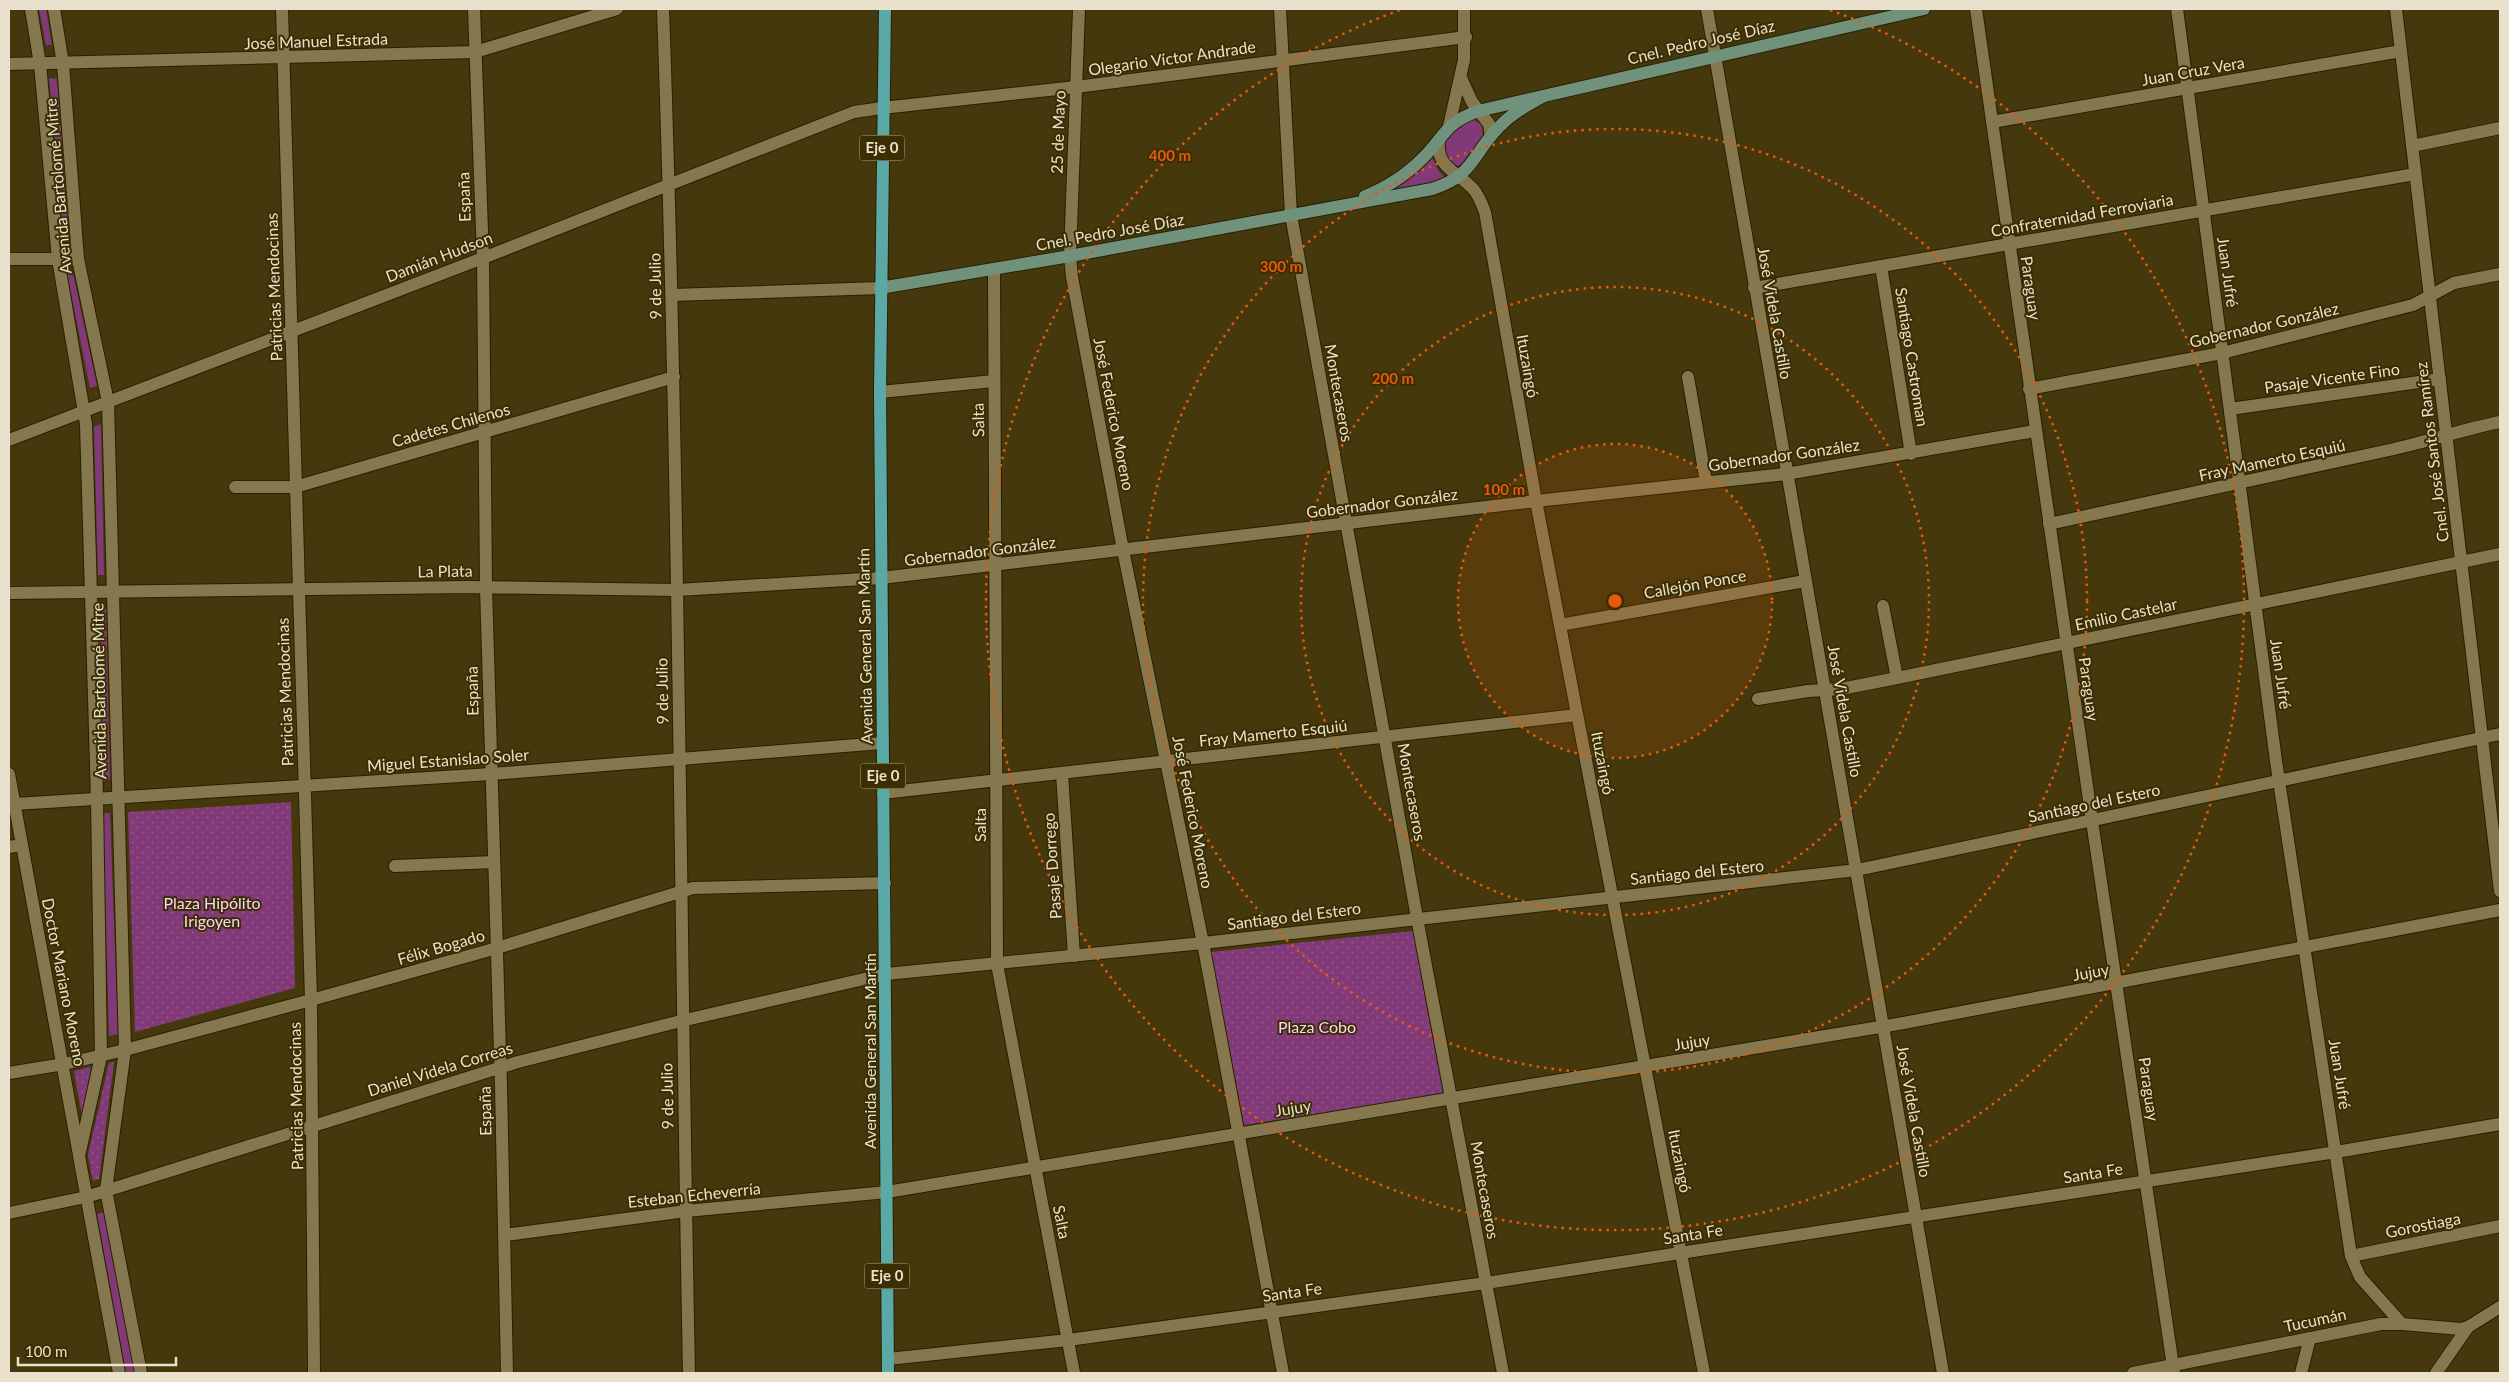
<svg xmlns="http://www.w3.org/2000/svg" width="2509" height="1382" font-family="Lato,sans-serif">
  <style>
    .green { fill: #813978 }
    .park { fill: url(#park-dots) }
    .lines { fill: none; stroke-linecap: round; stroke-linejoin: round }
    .minor-casing { stroke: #292001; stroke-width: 14 }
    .tertiary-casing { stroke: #292001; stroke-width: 14 }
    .secondary-casing { stroke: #292001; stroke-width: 14 }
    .primary-casing { stroke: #292001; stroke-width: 14 }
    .minor { stroke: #85784e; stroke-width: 12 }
    .tertiary { stroke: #85784e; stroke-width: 12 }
    .secondary { stroke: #70917b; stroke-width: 12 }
    .primary { stroke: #5ba9a7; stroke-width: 12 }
    .ring { fill: none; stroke: #e8590c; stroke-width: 2.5; stroke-dasharray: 2.5 5 }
    .labels { text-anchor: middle; stroke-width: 4; stroke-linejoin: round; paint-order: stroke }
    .shield { fill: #3a2e02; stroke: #b4ab8f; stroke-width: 1 }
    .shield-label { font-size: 15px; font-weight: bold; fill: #e9e1cb }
    .street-label { font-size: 16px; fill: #e9e1cb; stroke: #3a2e02 }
    .park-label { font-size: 16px; fill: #fdd3f5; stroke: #3a2e02 }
    .centre { fill: #e8590c; stroke: #3a2e02; stroke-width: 2.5 }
    .ring-label { font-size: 15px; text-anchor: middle; font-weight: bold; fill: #e8590c; stroke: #3a2e02; stroke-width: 4; stroke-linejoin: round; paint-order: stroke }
  </style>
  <defs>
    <pattern id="park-dots" width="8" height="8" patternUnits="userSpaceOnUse" patternTransform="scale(1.25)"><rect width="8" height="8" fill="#813978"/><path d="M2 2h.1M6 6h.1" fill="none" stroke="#93558a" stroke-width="1.8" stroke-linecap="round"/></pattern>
  </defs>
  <rect width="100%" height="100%" fill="#45380d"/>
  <g class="green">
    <polygon points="39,9 46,9 52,45 46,45"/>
    <polygon points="49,78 57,79 71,240 64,240"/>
    <path d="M 1472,119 L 1482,125 L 1483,139 L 1462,165 L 1455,166 L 1445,158 C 1442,134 1453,129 1472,119 Z"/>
    <polygon points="1432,157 1438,170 1445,178 1435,183 1372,198"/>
    <polygon points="73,273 97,386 90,388 67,274"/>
    <polygon points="101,424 104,575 98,575 94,427"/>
    <polygon points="100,607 106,607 110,780 103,781"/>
    <polygon points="103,813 110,813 118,1034 109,1036"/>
    <polygon points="104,1212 136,1373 126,1373 97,1214"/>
  </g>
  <g class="park">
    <polygon points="291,802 295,988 135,1032 128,812"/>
    <polygon points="1413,931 1443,1094 1244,1125 1211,952"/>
    <polygon points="114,1062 99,1179 93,1181 88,1155 109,1063"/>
    <polygon points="91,1067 82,1116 74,1071"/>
  </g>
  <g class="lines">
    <g class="minor-casing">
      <g id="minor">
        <polyline points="282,9 311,1000 314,1373"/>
        <polyline points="474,9 483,258 486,587 501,1086 507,1373"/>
        <path d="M 663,9 C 679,463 680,918 689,1373"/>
        <polyline points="1079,9 1070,256 1072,277 1123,550 1203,943 1283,1373"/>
        <polyline points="1280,9 1291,215 1417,918 1503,1373"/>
        <polyline points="1707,9 1943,1373"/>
        <polyline points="1976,9 2092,821 2174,1373"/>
        <polyline points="2177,9 2276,761 2351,1256 2360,1277 2402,1324"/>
        <polyline points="9,64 475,52 617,9"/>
        <polyline points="882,108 1076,87 1466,37"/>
        <polyline points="1992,122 2401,51"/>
        <polyline points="2412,146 2500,128"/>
        <polyline points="9,259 78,259"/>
        <polyline points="1881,266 1911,454"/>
        <polyline points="994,270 997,964 1074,1373"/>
        <polyline points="1754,288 2415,174"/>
        <polyline points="672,295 880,288"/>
        <polyline points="1688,377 1706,482"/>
        <polyline points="2029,389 2222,353 2413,305 2454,283 2500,274"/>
        <polyline points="880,392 994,381"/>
        <polyline points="2230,409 2440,379"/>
        <polyline points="235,487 295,487 674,377"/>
        <path d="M 2049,524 C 2164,500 2279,475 2394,449 C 2430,441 2464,429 2500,422"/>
        <polyline points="9,593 466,587 677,590 881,578 1536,501 1786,474 2035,431"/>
        <polyline points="1883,606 1897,678"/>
        <polyline points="1560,625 1805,581"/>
        <polyline points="1758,699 1808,691 1841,689 1897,678 2500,554"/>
        <polyline points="9,774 79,1155"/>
        <polyline points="1062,774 1074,956"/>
        <polyline points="883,793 1577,715"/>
        <polyline points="15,804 491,774 882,743"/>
        <polyline points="9,847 22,845"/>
        <polyline points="395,866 494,862"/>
        <polyline points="9,1073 64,1064 125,1050 311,1000 497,948 693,888 885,883"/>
        <polyline points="505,1235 686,1211 887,1192"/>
        <polyline points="2351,1256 2500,1226"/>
        <polyline points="888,1359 1068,1340 1486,1283 2336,1152 2500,1124"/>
        <polyline points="2133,1373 2381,1324 2402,1324 2461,1329 2468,1327 2500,1307"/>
        <polyline points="2301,1373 2310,1338"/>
        <polyline points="2436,1373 2468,1327"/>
      </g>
    </g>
    <g class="tertiary-casing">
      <g id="tertiary">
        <polyline points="31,9 40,64 58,259 86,424 97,799 101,1056 79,1156 119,1373"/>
        <polyline points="54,9 63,64 78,259 108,402 125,1050 106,1190 141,1373"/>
        <polyline points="2396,9 2500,891"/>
        <polyline points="1461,78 1472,102 1489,124 1491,136"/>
        <polyline points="1449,126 1464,60 1464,9"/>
        <path d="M 1439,141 C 1436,169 1459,172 1474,190 C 1479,196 1482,204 1485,212 L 1536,501 L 1704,1373"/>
        <polyline points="9,440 483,258 854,112 882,108"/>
        <polyline points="887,1192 1898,1024 2500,910"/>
        <polyline points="9,1213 86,1197 518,1062 681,1021 886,974 1203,943 1857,870 2500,734"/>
      </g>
    </g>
    <g class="secondary-casing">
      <g id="secondary">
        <path d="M 1365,196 C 1386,188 1407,174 1423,158 C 1445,136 1445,123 1478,111 L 1924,9"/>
        <path d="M 880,288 L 1070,256 L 1432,189 C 1474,176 1472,154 1499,127 C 1512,113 1528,105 1544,96"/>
      </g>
    </g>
    <g class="primary-casing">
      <polyline id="primary" points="885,9 880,392 888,1373"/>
    </g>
    <use href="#minor" class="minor"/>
    <use href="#tertiary" class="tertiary"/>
    <use href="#secondary" class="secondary"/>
    <use href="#primary" class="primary"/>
  </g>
  <circle cx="1615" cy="601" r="157" fill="#e8590c" fill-opacity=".12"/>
  <g class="ring">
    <circle cx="1615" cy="601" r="157"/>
    <circle cx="1615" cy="601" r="314"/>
    <circle cx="1615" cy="601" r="472"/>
    <path d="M1830 10A629 629 0 1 1 1400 10"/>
  </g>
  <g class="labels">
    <g class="shield">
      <rect x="859.5" y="135.5" width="45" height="25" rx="4"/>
      <rect x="860.5" y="763.5" width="45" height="25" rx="4"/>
      <rect x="864.5" y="1263.5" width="45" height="25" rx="4"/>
    </g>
    <g class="shield-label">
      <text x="882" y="153">Eje 0</text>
      <text x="883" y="781">Eje 0</text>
      <text x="887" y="1281">Eje 0</text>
    </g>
    <g class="street-label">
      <text transform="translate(316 41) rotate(-2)" y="6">José Manuel Estrada</text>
      <text transform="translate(1701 42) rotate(-13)" y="6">Cnel. Pedro José Díaz</text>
      <text transform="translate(1172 58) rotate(-8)" y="6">Olegario Víctor Andrade</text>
      <text transform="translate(2193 71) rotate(-10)" y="6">Juan Cruz Vera</text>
      <text transform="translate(1058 132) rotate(-88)" y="6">25 de Mayo</text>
      <text transform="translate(58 186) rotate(-95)" y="6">Avenida Bartolomé Mitre</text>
      <text transform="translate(464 197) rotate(-92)" y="6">España</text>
      <text transform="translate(2082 215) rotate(-10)" y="6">Confraternidad Ferroviaria</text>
      <text transform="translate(1110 232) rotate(-10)" y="6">Cnel. Pedro José Díaz</text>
      <text transform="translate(439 257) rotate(-21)" y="6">Damián Hudson</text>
      <text transform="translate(2228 272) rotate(82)" y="6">Juan Jufré</text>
      <text transform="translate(655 286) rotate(-91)" y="6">9 de Julio</text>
      <text transform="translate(274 287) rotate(-92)" y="6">Patricias Mendocinas</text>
      <text transform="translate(2031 288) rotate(82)" y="6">Paraguay</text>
      <text transform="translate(1775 313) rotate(80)" y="6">José Videla Castillo</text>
      <text transform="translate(2264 325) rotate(-13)" y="6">Gobernador González</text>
      <text transform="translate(1912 357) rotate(81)" y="6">Santiago Castroman</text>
      <text transform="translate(1528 366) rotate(80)" y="6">Ituzaingó</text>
      <text transform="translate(2332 378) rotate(-8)" y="6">Pasaje Vicente Fino</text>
      <text transform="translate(1339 393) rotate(80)" y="6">Montecaseros</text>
      <text transform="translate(1114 414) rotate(79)" y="6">José Federico Moreno</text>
      <text transform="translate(978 420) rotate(-91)" y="6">Salta</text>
      <text transform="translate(451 425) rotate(-16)" y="6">Cadetes Chilenos</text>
      <text transform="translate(2432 452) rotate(-97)" y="6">Cnel. José Santos Ramírez</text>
      <text transform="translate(1784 455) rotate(-8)" y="6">Gobernador González</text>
      <text transform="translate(2272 460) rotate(-12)" y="6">Fray Mamerto Esquiú</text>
      <text transform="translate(1382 503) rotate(-7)" y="6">Gobernador González</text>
      <text transform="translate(980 551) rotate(-7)" y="6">Gobernador González</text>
      <text transform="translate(445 571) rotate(-1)" y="6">La Plata</text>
      <text transform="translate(1695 584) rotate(-10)" y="6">Callejón Ponce</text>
      <text transform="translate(2126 614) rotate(-12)" y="6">Emilio Castelar</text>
      <text transform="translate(865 646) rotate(-91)" y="6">Avenida General San Martín</text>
      <text transform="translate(2281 674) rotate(82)" y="6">Juan Jufré</text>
      <text transform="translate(2089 689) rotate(82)" y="6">Paraguay</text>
      <text transform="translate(99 691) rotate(-91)" y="6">Avenida Bartolomé Mitre</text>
      <text transform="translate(472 691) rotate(-91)" y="6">España</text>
      <text transform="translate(662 691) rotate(-91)" y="6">9 de Julio</text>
      <text transform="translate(285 692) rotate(-92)" y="6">Patricias Mendocinas</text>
      <text transform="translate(1845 711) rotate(80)" y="6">José Videla Castillo</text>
      <text transform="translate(1273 733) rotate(-6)" y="6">Fray Mamerto Esquiú</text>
      <text transform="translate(448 760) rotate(-4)" y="6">Miguel Estanislao Soler</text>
      <text transform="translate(1603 763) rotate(79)" y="6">Ituzaingó</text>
      <text transform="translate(1412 792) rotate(80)" y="6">Montecaseros</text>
      <text transform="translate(2094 803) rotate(-12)" y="6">Santiago del Estero</text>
      <text transform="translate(1193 812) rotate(79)" y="6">José Federico Moreno</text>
      <text transform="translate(980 825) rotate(-90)" y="6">Salta</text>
      <text transform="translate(1052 866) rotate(-94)" y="6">Pasaje Dorrego</text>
      <text transform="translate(1697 872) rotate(-6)" y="6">Santiago del Estero</text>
      <text transform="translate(1294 916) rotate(-7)" y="6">Santiago del Estero</text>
      <text transform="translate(441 947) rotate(-16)" y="6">Félix Bogado</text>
      <text transform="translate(2091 972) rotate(-10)" y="6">Jujuy</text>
      <text transform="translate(64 982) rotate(79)" y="6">Doctor Mariano Moreno</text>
      <text transform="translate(1692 1042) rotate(-9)" y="6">Jujuy</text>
      <text transform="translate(870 1051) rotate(-90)" y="6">Avenida General San Martín</text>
      <text transform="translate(440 1069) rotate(-17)" y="6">Daniel Videla Correas</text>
      <text transform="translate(2340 1074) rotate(81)" y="6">Juan Jufré</text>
      <text transform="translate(2149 1089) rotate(82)" y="6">Paraguay</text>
      <text transform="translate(296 1096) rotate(-91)" y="6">Patricias Mendocinas</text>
      <text transform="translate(667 1096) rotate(-91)" y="6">9 de Julio</text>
      <text transform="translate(1293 1108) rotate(-9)" y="6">Jujuy</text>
      <text transform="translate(485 1111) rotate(-91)" y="6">España</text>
      <text transform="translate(1914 1111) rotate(80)" y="6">José Videla Castillo</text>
      <text transform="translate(1680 1161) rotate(79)" y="6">Ituzaingó</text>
      <text transform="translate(2093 1173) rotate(-9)" y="6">Santa Fe</text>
      <text transform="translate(1485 1190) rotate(80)" y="6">Montecaseros</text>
      <text transform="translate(694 1195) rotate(-6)" y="6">Esteban Echeverría</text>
      <text transform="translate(1062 1222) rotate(79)" y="6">Salta</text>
      <text transform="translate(2423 1225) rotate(-11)" y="6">Gorostiaga</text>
      <text transform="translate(1693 1234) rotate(-9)" y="6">Santa Fe</text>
      <text transform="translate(1292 1292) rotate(-8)" y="6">Santa Fe</text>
      <text transform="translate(2315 1320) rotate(-12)" y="6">Tucumán</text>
    </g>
    <g class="park-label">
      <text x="212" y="909">Plaza Hipólito<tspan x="212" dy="18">Irigoyen</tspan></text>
      <text x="1317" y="1033">Plaza Cobo</text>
    </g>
  </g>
  <circle cx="1615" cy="601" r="8" class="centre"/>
  <g class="ring-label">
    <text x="1170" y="161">400 m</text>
    <text x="1281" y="272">300 m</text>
    <text x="1393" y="384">200 m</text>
    <text x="1504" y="495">100 m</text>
  </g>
  <rect width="2509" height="1382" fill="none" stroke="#e9e1cb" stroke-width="20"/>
  <path d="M18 1357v8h158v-8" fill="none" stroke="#e9e1cb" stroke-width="2.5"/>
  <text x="25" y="1357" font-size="15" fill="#e9e1cb" stroke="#3a2e02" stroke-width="4" paint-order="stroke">100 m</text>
</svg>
